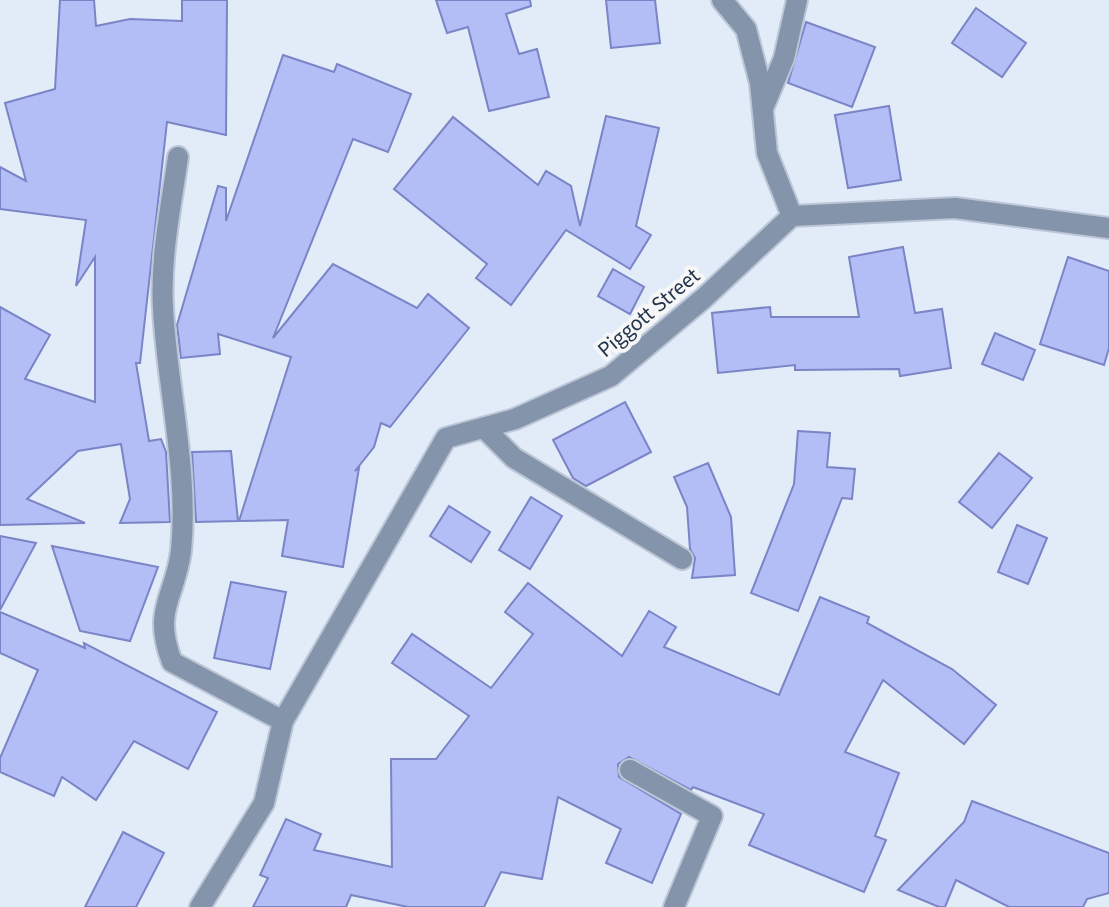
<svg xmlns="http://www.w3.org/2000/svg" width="1109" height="907" font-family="'Source Sans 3',sans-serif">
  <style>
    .building { fill: #b4bef6; stroke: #7a84c6; stroke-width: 2 }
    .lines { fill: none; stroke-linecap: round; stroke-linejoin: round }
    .minor-casing { stroke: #bcc6d6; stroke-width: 24 }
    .minor { stroke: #8494aa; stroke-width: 20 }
    .labels { text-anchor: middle; stroke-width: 8; stroke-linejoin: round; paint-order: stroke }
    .street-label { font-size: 22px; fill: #22344d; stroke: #f7f7f7 }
  </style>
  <rect width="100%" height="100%" fill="#e2ebf8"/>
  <g class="building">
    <polygon points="60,0 94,0 96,26 130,19 182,21 182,0 227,0 226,135 167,122 140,363 136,363 149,441 161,439 166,452 170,522 120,523 130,499 121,444 78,451 27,499 85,523 0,525 0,307 50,335 25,379 95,402 95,257 76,286 86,220 0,209 0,167 26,181 5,103 55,89"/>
    <polygon points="436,0 530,0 531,6 506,14 519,54 537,49 549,97 489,111 468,27 447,33"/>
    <polygon points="606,0 655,0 660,43 611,48"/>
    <polygon points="976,8 1026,43 1002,77 952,43"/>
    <polygon points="806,22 875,47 852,107 788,83"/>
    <polygon points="283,55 334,72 337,64 411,94 388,152 353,139 273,338 333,264 417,308 428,294 469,328 390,427 381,423 374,447 355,471 359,468 343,567 282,556 288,520 239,521 291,357 218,334 220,354 181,358 177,325 218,186 226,188 226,221"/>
    <polygon points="889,106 901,180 848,188 835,115"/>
    <polygon points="606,116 659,128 636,226 651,235 630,269 566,230 511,305 476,278 487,264 394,189 453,117 538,185 546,171 571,186 580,226"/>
    <polygon points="903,247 915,313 942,309 951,368 900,376 899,369 795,370 795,365 718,373 712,313 770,307 771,317 859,317 849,257"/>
    <polygon points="1068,257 1109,271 1109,348 1104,365 1040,344"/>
    <polygon points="613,269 644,287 630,314 598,296"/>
    <polygon points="995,333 1035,350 1023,380 982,364"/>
    <polygon points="625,402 651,452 586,486 573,478 553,440"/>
    <polygon points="798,431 830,433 827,467 855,469 852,499 842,498 798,611 751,593 794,484"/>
    <polygon points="231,451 238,521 196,522 192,452"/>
    <polygon points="999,453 1032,478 992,528 959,502"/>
    <polygon points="708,463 731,517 735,575 692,578 695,558 690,549 687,507 674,477"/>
    <polygon points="531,497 562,516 530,569 499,550"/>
    <polygon points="449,506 490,532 471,562 430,536"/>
    <polygon points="1017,525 1047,538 1028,584 998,572"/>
    <polygon points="0,536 36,543 0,610"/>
    <polygon points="52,546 158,567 130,641 80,631"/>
    <polygon points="231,582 286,592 270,669 214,658"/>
    <polygon points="528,583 622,656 649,611 676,627 664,647 779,695 820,597 869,617 867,623 952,669 996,705 964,744 883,680 845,752 899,773 875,836 886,840 864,892 749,845 764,814 693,787 691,790 629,757 618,764 619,777 681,814 652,883 606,863 621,829 558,797 542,879 501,872 484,907 408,907 351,895 346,907 253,907 268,878 260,875 286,819 321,834 314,850 392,867 391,759 436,759 469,716 392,663 412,634 491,688 533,634 505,612"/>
    <polygon points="0,612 85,648 84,643 217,712 188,769 134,741 96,800 62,777 54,796 0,772 0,758 38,670 0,653"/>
    <polygon points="972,801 1109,853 1109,893 1087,899 1083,907 1009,907 956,880 945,907 939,907 898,890 964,822"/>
    <polygon points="123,832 164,853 136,907 85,907"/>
  </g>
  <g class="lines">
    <g class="minor-casing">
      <g id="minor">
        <polyline points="722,0 746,29 760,83 767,153 792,216"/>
        <polyline points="764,106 784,58 797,0"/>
        <path d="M 178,157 C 171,207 160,257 163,308 C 167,387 189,471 181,551 C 175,598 152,609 172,662 L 283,721"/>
        <polyline points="484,428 514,458 682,559"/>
        <polyline points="630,770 712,816 674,907"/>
        <polyline points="200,907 264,803 283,721 446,438 515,419 611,376 704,298 792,216 955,208 1109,228"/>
      </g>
    </g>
    <use href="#minor" class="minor"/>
  </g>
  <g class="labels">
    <g class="street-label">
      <text transform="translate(648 312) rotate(-40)" y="8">Piggott Street</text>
    </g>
  </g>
</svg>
